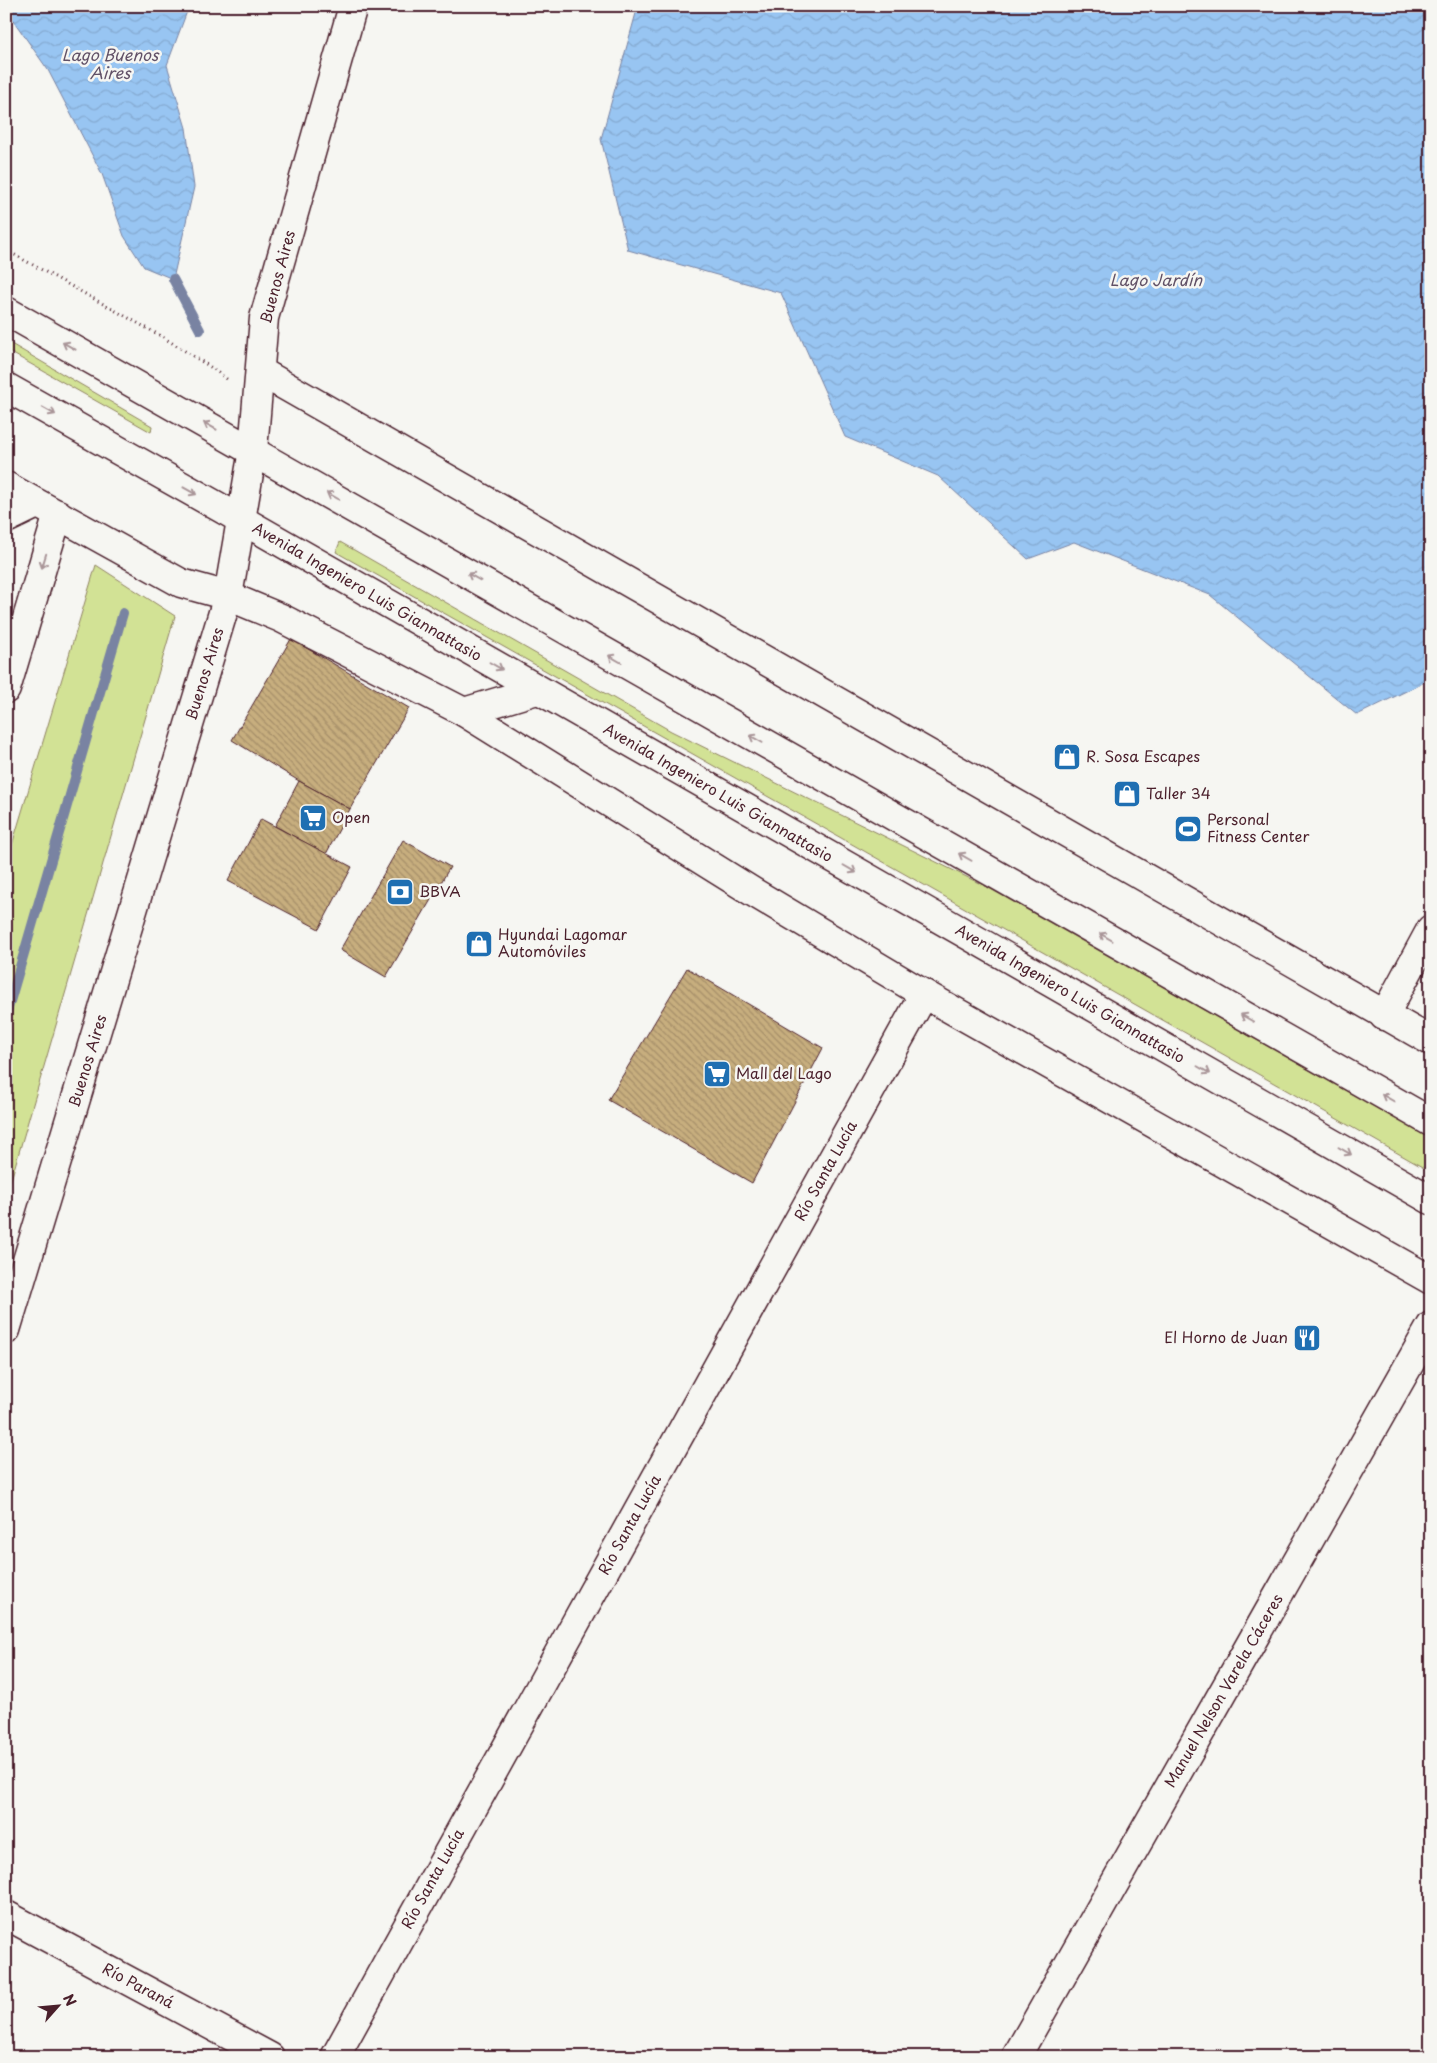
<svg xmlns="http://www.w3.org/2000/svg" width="1437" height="2063" font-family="'Playpen Sans',sans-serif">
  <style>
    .green { fill: #d2e295; stroke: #8e8060 }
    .water { fill: url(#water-waves); stroke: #7983a2 }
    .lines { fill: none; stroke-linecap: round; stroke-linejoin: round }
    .stream { stroke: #7983a2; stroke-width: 10 }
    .building { fill: url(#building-back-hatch); stroke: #4a1f2b }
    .street-casing { stroke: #4a1f2b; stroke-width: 31 }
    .secondary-casing { stroke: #4a1f2b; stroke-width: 31 }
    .primary-casing { stroke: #4a1f2b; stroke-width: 31 }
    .path { stroke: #4a1f2b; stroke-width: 3; stroke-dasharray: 1 4; stroke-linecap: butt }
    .street { stroke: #f6f6f2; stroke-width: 28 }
    .secondary { stroke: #f6f6f2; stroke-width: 28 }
    .primary { stroke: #f6f6f2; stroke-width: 28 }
    .oneway { stroke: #a99598 }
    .labels { text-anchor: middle; stroke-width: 5; stroke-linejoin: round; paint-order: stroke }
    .street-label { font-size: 15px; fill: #4a1f2b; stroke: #f6f6f2 }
    .poi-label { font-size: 15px; fill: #4a1f2b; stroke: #f6f6f2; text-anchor: start }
    .water-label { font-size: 16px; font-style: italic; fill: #615167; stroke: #f6f6f2 }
  </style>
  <defs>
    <pattern id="water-waves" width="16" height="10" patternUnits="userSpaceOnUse" patternTransform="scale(1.25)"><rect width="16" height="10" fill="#98c5f2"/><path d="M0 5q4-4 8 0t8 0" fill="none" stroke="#84a9d0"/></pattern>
    <pattern id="building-back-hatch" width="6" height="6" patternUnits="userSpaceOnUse" patternTransform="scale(1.25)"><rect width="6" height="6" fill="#c7ae7e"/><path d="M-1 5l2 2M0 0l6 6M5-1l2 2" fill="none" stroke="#a48d67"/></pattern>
  </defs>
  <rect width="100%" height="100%" fill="#f6f6f2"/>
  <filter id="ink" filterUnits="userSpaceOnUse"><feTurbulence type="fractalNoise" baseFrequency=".02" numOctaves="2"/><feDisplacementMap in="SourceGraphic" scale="10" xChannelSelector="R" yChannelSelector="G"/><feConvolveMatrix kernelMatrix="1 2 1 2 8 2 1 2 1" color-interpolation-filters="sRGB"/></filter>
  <g filter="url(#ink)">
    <g class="green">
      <polygon points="6,341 152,426 151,432 6,350"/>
      <polygon points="340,542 671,731 987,887 1431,1139 1431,1172 336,552"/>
      <polygon points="96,565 175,616 6,1197 6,865"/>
    </g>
    <g class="water">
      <polygon points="6,6 189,6 167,65 186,128 194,187 173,279 144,267 124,236 102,174 48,70 6,10"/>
      <polygon points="638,6 1431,6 1431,679 1357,715 1210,595 1074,542 1028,559 938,476 845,437 781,293 628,250 601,139"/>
    </g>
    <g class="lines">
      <g class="stream">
        <polyline points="173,279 200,330"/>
        <polyline points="6,1015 123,613"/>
      </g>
    </g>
    <g class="building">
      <polygon points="291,639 409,708 350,809 299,781 232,740"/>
      <polygon points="299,781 350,809 326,854 275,826"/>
      <polygon points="261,819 352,867 319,929 228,881"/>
      <polygon points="403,840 450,867 386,977 340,950"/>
      <polygon points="687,968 823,1048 752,1183 608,1100"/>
    </g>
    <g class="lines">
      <g class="street-casing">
        <g id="street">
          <polyline points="261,372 1431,1041"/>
          <polyline points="6,486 181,583 228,596 281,618 464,712 753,892 924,994 1431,1280"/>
          <polyline points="6,519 37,504"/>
          <polyline points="464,712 537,690"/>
          <polyline points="1384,1016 1431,929"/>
          <polyline points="6,1330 228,596 253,450 264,318 353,6"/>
          <polyline points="6,1915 270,2057"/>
          <polyline points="335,2057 924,994"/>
          <polyline points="1016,2057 1431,1326"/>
        </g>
      </g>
      <g class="secondary-casing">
        <polyline id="secondary" points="6,689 58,514"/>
      </g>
      <g class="primary-casing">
        <g id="primary">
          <polyline points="6,311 1431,1122"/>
          <polyline points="6,387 242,520 1431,1200"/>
        </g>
      </g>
      <polyline class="path" points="6,250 161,336 212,368 228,380"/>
      <use href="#street" class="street"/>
      <use href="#secondary" class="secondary"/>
      <use href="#primary" class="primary"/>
    </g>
    <defs><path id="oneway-shaft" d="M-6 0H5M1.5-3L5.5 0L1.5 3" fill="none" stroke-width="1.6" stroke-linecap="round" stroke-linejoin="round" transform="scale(1.25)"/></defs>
    <g class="oneway">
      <use href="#oneway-shaft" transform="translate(69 346) rotate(-151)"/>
      <use href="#oneway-shaft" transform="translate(49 411) rotate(29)"/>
      <use href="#oneway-shaft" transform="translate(210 426) rotate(-151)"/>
      <use href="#oneway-shaft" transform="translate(190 491) rotate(29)"/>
      <use href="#oneway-shaft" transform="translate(333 496) rotate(-150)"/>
      <use href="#oneway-shaft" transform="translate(44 561) rotate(107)"/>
      <use href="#oneway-shaft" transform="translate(474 577) rotate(-150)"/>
      <use href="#oneway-shaft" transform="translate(615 659) rotate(-150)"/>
      <use href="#oneway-shaft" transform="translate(496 666) rotate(30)"/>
      <use href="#oneway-shaft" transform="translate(756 739) rotate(-150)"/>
      <use href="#oneway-shaft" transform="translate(965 857) rotate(-150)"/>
      <use href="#oneway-shaft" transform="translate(850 869) rotate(30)"/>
      <use href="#oneway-shaft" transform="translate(1106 937) rotate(-150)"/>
      <use href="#oneway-shaft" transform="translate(1247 1018) rotate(-150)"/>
      <use href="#oneway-shaft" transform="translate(1204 1070) rotate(30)"/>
      <use href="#oneway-shaft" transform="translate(1388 1098) rotate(-150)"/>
      <use href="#oneway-shaft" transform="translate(1345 1151) rotate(30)"/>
    </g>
  </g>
  <defs>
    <g id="shop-square" transform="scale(1.4375)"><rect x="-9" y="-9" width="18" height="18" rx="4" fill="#1f6fb2" stroke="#f6f6f2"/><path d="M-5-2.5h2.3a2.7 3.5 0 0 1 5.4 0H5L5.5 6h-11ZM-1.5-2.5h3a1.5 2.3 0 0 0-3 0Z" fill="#fff"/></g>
    <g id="supermarket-square" transform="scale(1.4375)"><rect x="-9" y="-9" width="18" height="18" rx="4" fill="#1f6fb2" stroke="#f6f6f2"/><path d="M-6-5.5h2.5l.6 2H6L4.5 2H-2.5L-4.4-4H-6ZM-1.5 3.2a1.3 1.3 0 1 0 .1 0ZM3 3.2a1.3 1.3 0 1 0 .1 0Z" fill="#fff"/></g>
    <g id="stadium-square" transform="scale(1.4375)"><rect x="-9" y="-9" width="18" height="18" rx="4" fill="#1f6fb2" stroke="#f6f6f2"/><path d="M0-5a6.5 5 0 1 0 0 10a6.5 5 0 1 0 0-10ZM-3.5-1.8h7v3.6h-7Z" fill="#fff"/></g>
    <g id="bank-square" transform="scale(1.4375)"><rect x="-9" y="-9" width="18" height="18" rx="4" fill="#1f6fb2" stroke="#f6f6f2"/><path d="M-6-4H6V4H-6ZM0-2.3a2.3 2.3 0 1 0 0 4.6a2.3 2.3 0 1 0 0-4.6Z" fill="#fff"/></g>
    <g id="restaurant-square" transform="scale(1.4375)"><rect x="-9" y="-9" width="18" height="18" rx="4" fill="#1f6fb2" stroke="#f6f6f2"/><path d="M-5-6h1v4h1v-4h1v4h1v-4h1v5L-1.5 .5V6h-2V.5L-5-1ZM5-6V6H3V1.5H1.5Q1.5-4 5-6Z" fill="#fff"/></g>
  </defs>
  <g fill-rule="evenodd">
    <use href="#shop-square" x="1067" y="757"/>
    <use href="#shop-square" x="1127" y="794"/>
    <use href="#supermarket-square" x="313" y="818"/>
    <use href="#stadium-square" x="1188" y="829"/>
    <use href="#bank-square" x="400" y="892"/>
    <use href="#shop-square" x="479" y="944"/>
    <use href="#supermarket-square" x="717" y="1074"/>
    <use href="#restaurant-square" x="1307" y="1338"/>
  </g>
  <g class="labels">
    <g class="street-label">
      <text transform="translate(278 277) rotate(-75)" y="5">Buenos Aires</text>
      <text transform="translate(367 592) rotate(30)" y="5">Avenida Ingeniero Luis Giannattasio</text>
      <text transform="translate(205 674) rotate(-73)" y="5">Buenos Aires</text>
      <text transform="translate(718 793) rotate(30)" y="5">Avenida Ingeniero Luis Giannattasio</text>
      <text transform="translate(1070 994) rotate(30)" y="5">Avenida Ingeniero Luis Giannattasio</text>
      <text transform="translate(88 1061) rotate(-73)" y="5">Buenos Aires</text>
      <text transform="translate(826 1171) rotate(-61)" y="5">Río Santa Lucía</text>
      <text transform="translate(630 1525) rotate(-61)" y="5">Río Santa Lucía</text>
      <text transform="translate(1224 1691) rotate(-60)" y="5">Manuel Nelson Varela Cáceres</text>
      <text transform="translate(433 1879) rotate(-61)" y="5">Río Santa Lucía</text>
      <text transform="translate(138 1986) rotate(28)" y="5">Río Paraná</text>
    </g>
    <g class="poi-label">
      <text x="1086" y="762">R. Sosa Escapes</text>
      <text x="1146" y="799">Taller 34</text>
      <text x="332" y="823">Open</text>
      <text x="1207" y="825">Personal<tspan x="1207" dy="17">Fitness Center</tspan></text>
      <text x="419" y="897">BBVA</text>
      <text x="498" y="940">Hyundai Lagomar<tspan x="498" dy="17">Automóviles</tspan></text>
      <text x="736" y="1079">Mall del Lago</text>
      <text x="1288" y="1343" text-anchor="end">El Horno de Juan</text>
    </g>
    <g class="water-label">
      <text x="110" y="61">Lago Buenos<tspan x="110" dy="18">Aires</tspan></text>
      <text x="1156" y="286">Lago Jardín</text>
    </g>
  </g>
  <rect width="1437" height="2063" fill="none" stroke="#f6f6f2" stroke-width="25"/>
  <rect x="12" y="12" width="1412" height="2038" fill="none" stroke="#4a1f2b" stroke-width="2" filter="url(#ink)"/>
  <g transform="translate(58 2006) rotate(63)" stroke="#f6f6f2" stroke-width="4" paint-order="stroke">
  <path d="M0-4L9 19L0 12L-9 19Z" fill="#4a1f2b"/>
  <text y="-8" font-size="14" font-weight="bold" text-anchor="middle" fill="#4a1f2b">N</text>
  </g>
</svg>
